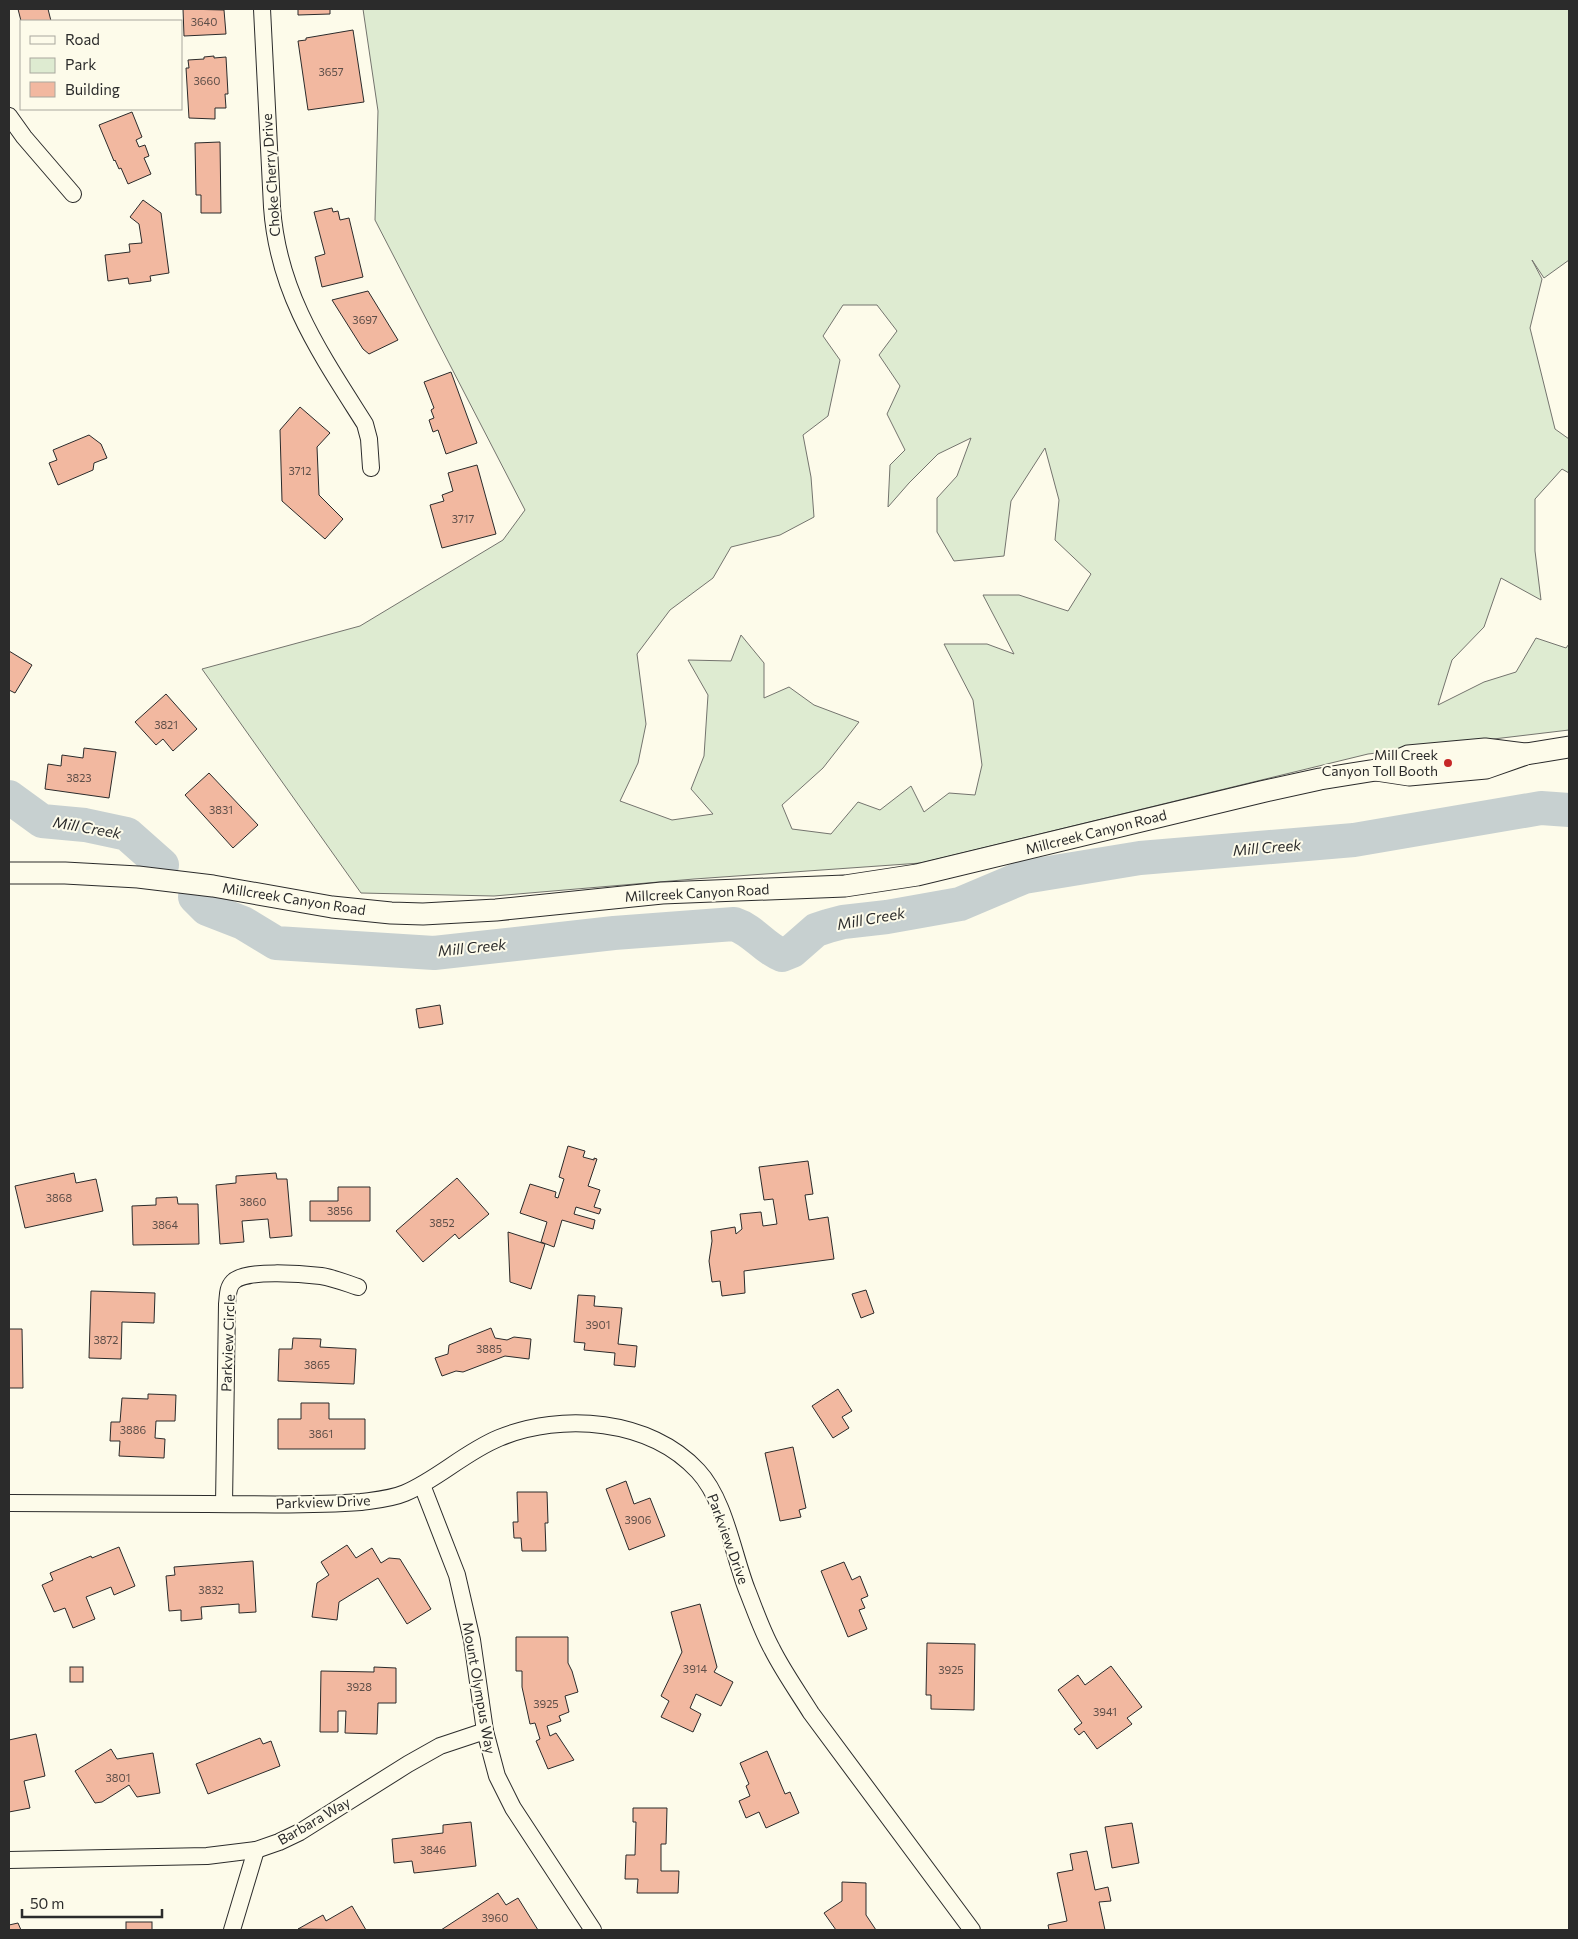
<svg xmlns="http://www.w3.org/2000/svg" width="1578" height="1939" font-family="Commissioner,sans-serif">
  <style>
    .green { fill: #deebd1; stroke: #74746e; fill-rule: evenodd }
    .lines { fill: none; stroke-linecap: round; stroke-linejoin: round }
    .river { stroke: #c7d0d0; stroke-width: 34 }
    .building { fill: #f2b8a0; stroke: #2b2b2b }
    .minor-casing { stroke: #2b2b2b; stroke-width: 18 }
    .tertiary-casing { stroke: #2b2b2b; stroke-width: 23 }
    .minor { stroke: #fdfbea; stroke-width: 16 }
    .tertiary { stroke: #fdfbea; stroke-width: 21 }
    .poi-dot { fill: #c62828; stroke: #fdfbea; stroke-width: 2 }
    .labels { text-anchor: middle; stroke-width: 4; stroke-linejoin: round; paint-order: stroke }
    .number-label { font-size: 11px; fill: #5d4e48 }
    .street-label { font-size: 14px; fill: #2b2b2b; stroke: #fdfbea }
    .poi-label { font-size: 14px; fill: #2b2b2b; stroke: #fdfbea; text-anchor: end }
    .water-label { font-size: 15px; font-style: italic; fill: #2b2b2b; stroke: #fdfbea }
  </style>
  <rect width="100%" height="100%" fill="#fdfbea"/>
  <path class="green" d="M 363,9 L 1569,9 L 1569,260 L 1544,278 L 1532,260 L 1542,279 L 1530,328 L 1555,429 L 1569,439 L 1569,473 L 1562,469 L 1535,499 L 1535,551 L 1541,600 L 1501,578 L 1484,627 L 1452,660 L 1438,705 L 1484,682 L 1516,672 L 1536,638 L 1566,648 L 1569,644 L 1569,730 L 1368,754 L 921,863 L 694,879 L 494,896 L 361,893 L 202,669 L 360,626 L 503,540 L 525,510 L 375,220 L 378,111 ZM 843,305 L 877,305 L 897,331 L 879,355 L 900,386 L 887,414 L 905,450 L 890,465 L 888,507 L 909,483 L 938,454 L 971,438 L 957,476 L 937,498 L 937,532 L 954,561 L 1004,556 L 1011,501 L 1045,448 L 1059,500 L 1055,540 L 1091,574 L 1068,611 L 1019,595 L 983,595 L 1014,654 L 987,644 L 944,644 L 973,700 L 982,765 L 975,795 L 949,793 L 924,812 L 911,786 L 880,810 L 858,802 L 831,834 L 792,829 L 782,805 L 823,768 L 859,722 L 814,705 L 789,687 L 764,698 L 764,663 L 741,635 L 731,661 L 688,660 L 708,695 L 704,756 L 691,789 L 713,814 L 672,820 L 620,801 L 638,763 L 646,724 L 637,654 L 670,610 L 713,578 L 731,547 L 780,535 L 814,517 L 811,477 L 803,435 L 828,416 L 840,360 L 823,336 Z"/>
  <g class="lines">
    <g class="river">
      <polyline points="9,797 42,821 85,825 127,834 162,865"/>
      <path d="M 195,897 L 207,909 L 243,923 L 276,943 L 434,953 L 614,933 L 734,924 C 755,931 762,947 782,955 L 792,951 L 816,930 L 828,926 L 843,922 L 887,917 L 960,904 L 1024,877 L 1140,858 L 1354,840 L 1541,808 L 1569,810"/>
    </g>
  </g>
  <g class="building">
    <polygon points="18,9 48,9 51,21 21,21"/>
    <polygon points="183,9 224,10 226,34 184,36"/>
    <polygon points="298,9 330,9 330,14 298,15"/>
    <polygon points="353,30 364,102 308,110 298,41 306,40 306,38"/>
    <polygon points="214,56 214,58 226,57 228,94 225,94 226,108 215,108 215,119 189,118 186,68 189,68 188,60 204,59 204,57"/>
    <polygon points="132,112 142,137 136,140 139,147 145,145 149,156 144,158 151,174 128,184 121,168 119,169 115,160 114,161 99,125"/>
    <polygon points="220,142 221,213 201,213 201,195 196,195 195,143"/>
    <polygon points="143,200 161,213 169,273 150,276 151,281 129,284 128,278 108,281 105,255 130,252 129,244 142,243 139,224 130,217"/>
    <polygon points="332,208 333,212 338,211 340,220 349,218 363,277 322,287 315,257 325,254 314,212"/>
    <polygon points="368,291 398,340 369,354 363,349 332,300"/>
    <polygon points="451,372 477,443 446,454 438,430 433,432 429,420 434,418 431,410 434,408 424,382"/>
    <polygon points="300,407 330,433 317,447 319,495 343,519 325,539 282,501 280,430"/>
    <polygon points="89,435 101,444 107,458 94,463 93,470 58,485 49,463 57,460 53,450"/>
    <polygon points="477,465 496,534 442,548 430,505 444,501 442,495 453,491 448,473"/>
    <polygon points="9,651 32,665 15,693 9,690"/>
    <polygon points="166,694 197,729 173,751 163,739 156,745 135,722"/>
    <polygon points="84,748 116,752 109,798 45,789 48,764 61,766 62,755 83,758"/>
    <polygon points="209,773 258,825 233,848 185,795"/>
    <polygon points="440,1005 443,1024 419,1028 416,1009"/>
    <polygon points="568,1146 585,1151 583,1157 594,1160 594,1158 597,1159 588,1186 600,1190 594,1207 601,1209 599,1214 576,1207 574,1214 595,1220 593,1229 562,1220 554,1247 541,1242 547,1222 520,1213 530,1184 556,1192 555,1197 558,1198 564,1179 559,1177"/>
    <polygon points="808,1161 813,1194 805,1195 809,1220 828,1217 834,1259 744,1271 745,1293 722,1296 720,1281 712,1282 709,1261 712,1241 711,1231 735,1227 736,1234 742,1229 740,1214 761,1212 763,1226 777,1224 773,1199 764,1200 759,1167"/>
    <polygon points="74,1173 76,1183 96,1179 103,1211 25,1228 15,1186"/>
    <polygon points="276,1173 277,1179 287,1179 292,1236 270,1238 268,1219 242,1221 244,1242 220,1244 216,1185 236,1183 236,1176"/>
    <polygon points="457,1178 489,1214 459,1239 455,1234 423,1262 396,1231"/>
    <polygon points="338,1187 370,1187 370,1221 310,1221 310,1201 338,1201"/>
    <polygon points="177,1197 178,1204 198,1204 199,1244 133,1245 132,1206 156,1205 156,1198"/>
    <polygon points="508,1232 545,1244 531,1289 510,1282"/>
    <polygon points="866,1290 874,1313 861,1318 852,1294"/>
    <polygon points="91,1291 155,1293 154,1323 122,1322 121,1359 89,1358"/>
    <polygon points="578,1295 595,1296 594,1306 622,1308 618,1344 637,1346 635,1367 614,1365 615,1353 584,1350 585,1343 574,1342"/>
    <polygon points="491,1328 495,1338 507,1340 514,1337 531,1339 529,1359 505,1356 463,1372 456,1371 442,1376 435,1358 448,1354 449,1345"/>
    <polygon points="9,1329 22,1329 23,1388 9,1388"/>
    <polygon points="293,1338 321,1339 320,1347 356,1349 354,1384 278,1381 279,1349 292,1349"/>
    <polygon points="838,1389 852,1411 842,1417 849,1428 833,1438 812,1406"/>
    <polygon points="148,1394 176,1395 175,1421 156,1421 155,1438 165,1439 164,1458 119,1456 120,1441 110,1441 111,1422 120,1422 122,1398 148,1399"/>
    <polygon points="301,1403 329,1403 329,1419 365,1419 365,1449 278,1449 278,1419 301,1419"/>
    <polygon points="793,1447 806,1508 799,1510 801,1517 780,1521 765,1453"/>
    <polygon points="626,1481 634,1504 650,1498 665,1536 629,1550 606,1489"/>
    <polygon points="517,1492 547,1492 548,1523 545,1523 546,1551 522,1551 521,1538 514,1538 513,1522 518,1522"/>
    <polygon points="347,1545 356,1558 372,1548 381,1563 389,1558 400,1559 431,1609 407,1624 378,1578 339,1602 337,1620 312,1617 317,1583 329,1575 321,1562"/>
    <polygon points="119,1547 135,1586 114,1595 111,1587 86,1597 95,1619 73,1628 65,1608 54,1612 42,1585 53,1580 50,1573 91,1556 92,1558"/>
    <polygon points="253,1561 256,1612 239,1613 239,1604 201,1607 202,1619 181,1621 181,1610 169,1611 166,1576 175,1575 174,1567"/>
    <polygon points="844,1562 852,1580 860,1576 868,1596 861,1599 865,1608 859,1610 867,1629 848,1637 821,1571"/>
    <polygon points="700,1604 717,1667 714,1672 733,1682 721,1706 696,1694 690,1708 701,1714 693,1732 661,1717 669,1701 661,1696 682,1652 671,1612"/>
    <polygon points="516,1637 568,1637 568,1663 572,1671 578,1692 565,1696 569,1712 559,1716 561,1721 547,1726 550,1736 556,1733 574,1760 548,1769 536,1741 540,1739 535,1723 530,1724 522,1687 522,1671 516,1671"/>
    <polygon points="927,1643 975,1644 974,1710 931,1709 931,1695 926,1695"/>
    <polygon points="1111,1666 1142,1707 1127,1718 1132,1724 1097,1749 1084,1731 1079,1735 1074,1729 1082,1723 1058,1690 1078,1675 1085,1685"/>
    <rect x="70" y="1667" width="13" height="15"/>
    <polygon points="374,1667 396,1668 396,1703 378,1703 377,1734 345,1733 346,1711 338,1711 338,1732 320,1732 321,1671 374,1672"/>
    <polygon points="36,1734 45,1776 24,1781 30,1808 9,1812 9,1740"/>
    <polygon points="260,1738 263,1744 271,1741 280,1766 208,1794 196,1764"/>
    <polygon points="111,1749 117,1759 153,1753 160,1793 137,1797 129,1785 102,1802 95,1803 75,1771"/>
    <polygon points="767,1751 785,1794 790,1792 799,1813 766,1828 759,1812 746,1818 739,1801 750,1796 746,1786 749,1784 740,1763"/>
    <polygon points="633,1808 667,1808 666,1844 661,1844 661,1871 679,1871 678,1893 637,1893 638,1879 625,1879 626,1855 635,1855 636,1822 633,1822"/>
    <polygon points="471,1822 476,1866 414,1873 412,1861 394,1863 392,1839 443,1833 443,1825"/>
    <polygon points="1132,1823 1139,1863 1112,1868 1105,1827"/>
    <polygon points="1087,1851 1095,1890 1108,1887 1111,1901 1099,1902 1105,1930 1049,1930 1048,1925 1067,1921 1057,1873 1073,1870 1070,1854"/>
    <polygon points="842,1882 866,1883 866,1915 876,1930 836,1930 824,1913 842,1901"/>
    <polygon points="498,1893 506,1905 518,1898 538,1930 441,1930"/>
    <polygon points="352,1906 366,1930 298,1929 323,1915 326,1921"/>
    <rect x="126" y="1922" width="26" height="8"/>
    <polygon points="18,1923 21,1930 9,1930 9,1925"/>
  </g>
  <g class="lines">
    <g class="minor-casing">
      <g id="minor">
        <path d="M 262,9 L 272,207 C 278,293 320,353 365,424 L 369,439 L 371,468"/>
        <polyline points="9,116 24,137 73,194"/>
        <polyline points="422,1485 457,1575 472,1640 485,1731 497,1776 513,1808 593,1930"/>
        <path d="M 9,1503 C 75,1503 141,1504 207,1504 C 258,1504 311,1506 361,1502 C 376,1500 391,1499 405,1493 C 438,1479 465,1452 499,1438 C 562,1412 650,1419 698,1471 C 725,1500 733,1554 747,1590 C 755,1610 762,1631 772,1649 C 783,1671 798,1692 811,1713 L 972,1930"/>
        <path d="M 224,1504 L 227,1304 C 228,1297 227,1288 233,1282 C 244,1269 304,1274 321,1276 C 334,1278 346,1283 358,1287"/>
        <polyline points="9,1860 207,1856 256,1850 279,1842 300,1832 408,1764 440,1746 485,1731"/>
        <polyline points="232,1930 256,1850"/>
      </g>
    </g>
    <g class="tertiary-casing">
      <g id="tertiary">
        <polyline points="1376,770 1409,775 1486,768 1526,754 1569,747"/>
        <polyline points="9,873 65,873 138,877 213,886 332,907 391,913 423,914 496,910 662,893 845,886 917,875 1261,792 1320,779 1376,770 1408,756 1485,749 1526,754"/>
      </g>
    </g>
    <use href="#minor" class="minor"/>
    <use href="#tertiary" class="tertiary"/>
  </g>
  <circle class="poi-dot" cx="1448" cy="763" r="5"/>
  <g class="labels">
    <g class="number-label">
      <text x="204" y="26">3640</text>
      <text x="331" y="76">3657</text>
      <text x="207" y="85">3660</text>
      <text x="365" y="324">3697</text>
      <text x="300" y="475">3712</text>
      <text x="463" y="523">3717</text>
      <text x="166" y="729">3821</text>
      <text x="79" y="782">3823</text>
      <text x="221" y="814">3831</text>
      <text x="59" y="1202">3868</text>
      <text x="253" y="1206">3860</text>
      <text x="340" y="1215">3856</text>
      <text x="442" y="1227">3852</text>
      <text x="165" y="1229">3864</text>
      <text x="598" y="1329">3901</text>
      <text x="106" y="1344">3872</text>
      <text x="489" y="1353">3885</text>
      <text x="317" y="1369">3865</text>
      <text x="133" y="1434">3886</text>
      <text x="321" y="1438">3861</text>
      <text x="638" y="1524">3906</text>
      <text x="211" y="1594">3832</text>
      <text x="695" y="1673">3914</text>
      <text x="951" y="1674">3925</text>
      <text x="359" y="1691">3928</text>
      <text x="546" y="1708">3925</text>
      <text x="1105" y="1716">3941</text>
      <text x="118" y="1782">3801</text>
      <text x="433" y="1854">3846</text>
      <text x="495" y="1922">3960</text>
    </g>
    <g class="street-label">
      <text transform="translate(271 175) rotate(-94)" y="5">Choke Cherry Drive</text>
      <text transform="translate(1096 832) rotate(-14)" y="5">Millcreek Canyon Road</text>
      <text transform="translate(697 893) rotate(-3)" y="5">Millcreek Canyon Road</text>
      <text transform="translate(294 899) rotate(9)" y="5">Millcreek Canyon Road</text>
      <text transform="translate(228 1343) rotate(-88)" y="5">Parkview Circle</text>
      <text transform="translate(323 1502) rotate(-2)" y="5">Parkview Drive</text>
      <text transform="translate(728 1539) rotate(70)" y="5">Parkview Drive</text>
      <text transform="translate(479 1688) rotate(80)" y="5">Mount Olympus Way</text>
      <text transform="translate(314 1821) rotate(-30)" y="5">Barbara Way</text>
    </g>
    <g class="poi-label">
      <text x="1438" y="760">Mill Creek<tspan x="1438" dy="16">Canyon Toll Booth</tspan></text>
    </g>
    <g class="water-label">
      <text transform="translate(87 828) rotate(10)" y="5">Mill Creek</text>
      <text transform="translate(1267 848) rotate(-5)" y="5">Mill Creek</text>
      <text transform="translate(871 919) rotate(-10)" y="5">Mill Creek</text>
      <text transform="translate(472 948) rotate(-6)" y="5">Mill Creek</text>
    </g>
  </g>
  <rect width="1578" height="1939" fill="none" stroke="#2b2b2b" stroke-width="20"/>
  <rect x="20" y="20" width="162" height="90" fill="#fdfbea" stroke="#a9a89e"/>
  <rect x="30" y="36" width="25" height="8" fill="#fdfbea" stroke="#a9a89e"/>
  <text x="65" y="45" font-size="15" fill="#2b2b2b">Road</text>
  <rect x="30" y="58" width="25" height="15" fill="#deebd1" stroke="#a9a89e"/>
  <text x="65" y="70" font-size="15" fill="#2b2b2b">Park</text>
  <rect x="30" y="82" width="25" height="15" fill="#f2b8a0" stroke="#a9a89e"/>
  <text x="65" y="95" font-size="15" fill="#2b2b2b">Building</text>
  <path d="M22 1909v8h140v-8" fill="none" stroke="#2b2b2b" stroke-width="2.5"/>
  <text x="30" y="1909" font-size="15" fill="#2b2b2b" stroke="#fdfbea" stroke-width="4" paint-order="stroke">50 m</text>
</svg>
